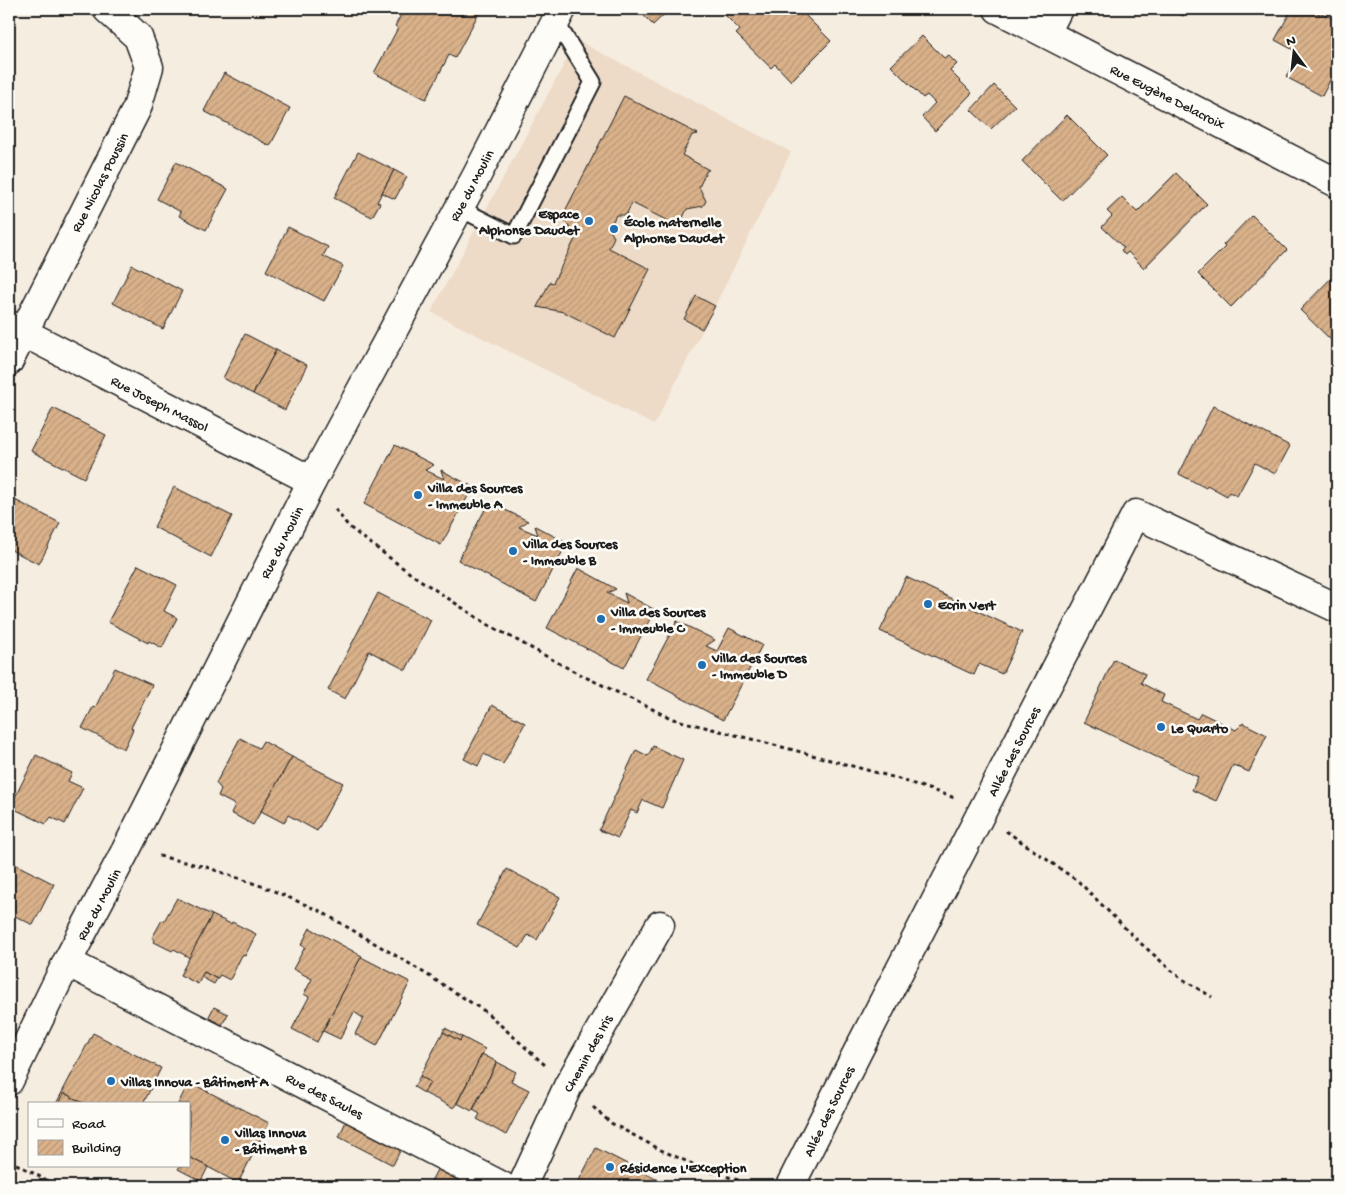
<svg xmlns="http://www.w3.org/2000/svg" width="1346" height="1195" font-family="'Gochi Hand',sans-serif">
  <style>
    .built { fill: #eddbc7 }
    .building { fill: url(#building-hatch); stroke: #1c1c1c }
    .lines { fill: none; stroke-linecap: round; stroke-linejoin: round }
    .lane-casing { stroke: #1c1c1c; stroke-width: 19 }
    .street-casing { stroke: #1c1c1c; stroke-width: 31 }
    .path { stroke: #1c1c1c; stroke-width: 3; stroke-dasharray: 4 4; stroke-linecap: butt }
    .lane { stroke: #fdfcf7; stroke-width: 15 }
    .street { stroke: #fdfcf7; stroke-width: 28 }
    .poi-dot { fill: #1f6fb2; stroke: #fdfcf7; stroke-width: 2 }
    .labels { text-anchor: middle; stroke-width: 5; stroke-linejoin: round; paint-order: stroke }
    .street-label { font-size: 14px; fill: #1c1c1c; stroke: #fdfcf7 }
    .poi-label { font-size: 14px; font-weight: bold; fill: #1c1c1c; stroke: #fdfcf7; text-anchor: start }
  </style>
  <defs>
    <pattern id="building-hatch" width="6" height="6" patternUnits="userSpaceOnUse" patternTransform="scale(1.25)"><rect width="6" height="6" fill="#d9b18a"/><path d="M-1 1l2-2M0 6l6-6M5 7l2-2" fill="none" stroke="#ba9876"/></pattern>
  </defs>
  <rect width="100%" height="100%" fill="#f6ede1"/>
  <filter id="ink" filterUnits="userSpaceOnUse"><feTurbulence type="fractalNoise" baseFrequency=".02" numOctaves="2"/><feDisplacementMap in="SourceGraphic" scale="10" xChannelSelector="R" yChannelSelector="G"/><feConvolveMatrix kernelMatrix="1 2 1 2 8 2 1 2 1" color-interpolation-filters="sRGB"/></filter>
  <g filter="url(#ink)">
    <polygon class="built" points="577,40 791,152 715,306 654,425 431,312"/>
    <g class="building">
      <polygon points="404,9 481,9 455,58 449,55 426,99 374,73 398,28 395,26"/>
      <polygon points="637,9 670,9 653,25"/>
      <polygon points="728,9 799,9 831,41 791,81 775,64 771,68 736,34 740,30 723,13"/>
      <polygon points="1170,9 1187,9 1183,16"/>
      <polygon points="1292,9 1309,9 1319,14 1320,12 1337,21 1337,67 1322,96 1286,77 1299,53 1275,40"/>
      <polygon points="922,36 944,58 948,55 957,64 950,71 972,93 935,131 922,117 935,103 927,95 923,98 891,66"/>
      <polygon points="224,73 290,108 270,146 204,111"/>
      <polygon points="994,85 1015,106 991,129 971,110"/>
      <polygon points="624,96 698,134 692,135 682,155 709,170 707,170 699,187 706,201 703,206 687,209 679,226 679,227 678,228 678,226 632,203 626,215 616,215 609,229 614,237 609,248 650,269 615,338 564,312 537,307 550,282 553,283 576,237 562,217"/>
      <polygon points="1067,115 1107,155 1062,201 1022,161"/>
      <polygon points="358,152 394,170 377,202 380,203 372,217 334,198"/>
      <polygon points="176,162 228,189 206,230 179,216 181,212 157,199"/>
      <polygon points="394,170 407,177 395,199 382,193"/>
      <polygon points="1176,173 1207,204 1144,268 1128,252 1125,255 1121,250 1124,248 1102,227 1112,216 1107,211 1122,197 1137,212"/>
      <polygon points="1252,215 1287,250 1231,307 1198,274 1225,247 1223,245"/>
      <polygon points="288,227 328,247 323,256 343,266 324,301 266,271"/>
      <polygon points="132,265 182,291 163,329 113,303"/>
      <polygon points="1337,272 1337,334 1331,340 1300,310"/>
      <polygon points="696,296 715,306 702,329 684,319"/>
      <polygon points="245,334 276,350 253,394 223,378"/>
      <polygon points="276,350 307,365 285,410 253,394"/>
      <polygon points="1213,406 1290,446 1275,474 1255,463 1237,496 1229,492 1227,496 1207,485 1206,488 1179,474"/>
      <polygon points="53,408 106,435 84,478 31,451"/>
      <polygon points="395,445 434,465 425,470 444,479 441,470 473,487 441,545 364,504"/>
      <polygon points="174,487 232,516 211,557 154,527"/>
      <polygon points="9,497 60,523 39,564 9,549"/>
      <polygon points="489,502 528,521 519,527 538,535 535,526 567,543 536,602 458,560"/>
      <polygon points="138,565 177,585 164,611 177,618 162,648 149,641 148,643 108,622"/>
      <polygon points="578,568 616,589 607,593 627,603 624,593 655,610 624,668 547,628"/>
      <polygon points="906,577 1022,632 1002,674 979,664 974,675 880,631"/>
      <polygon points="378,593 431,620 406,670 369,651 345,699 328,690"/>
      <polygon points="677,621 715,640 706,646 717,651 729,628 762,645 723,720 646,679"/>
      <polygon points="1114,659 1145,674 1141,683 1164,695 1161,702 1197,719 1201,713 1236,730 1243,723 1267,735 1249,772 1233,765 1216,801 1192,790 1198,777 1084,722"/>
      <polygon points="115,668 152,685 131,728 133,729 124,749 82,728 93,707 95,708"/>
      <polygon points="492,705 525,723 503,764 484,754 478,766 464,759"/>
      <polygon points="240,738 259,748 263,741 292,757 253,825 231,813 235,805 218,796 221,789 216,783"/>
      <polygon points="653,746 683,760 662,808 643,800 637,813 631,810 618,838 599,830 636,750 648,756"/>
      <polygon points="36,755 72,773 68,781 83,788 65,824 51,817 46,824 10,807"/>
      <polygon points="292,757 343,783 317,831 288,815 284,823 261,811"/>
      <polygon points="9,861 54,884 33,925 9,913"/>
      <polygon points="507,869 560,897 537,940 528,935 520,948 477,925"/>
      <polygon points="177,898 212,915 190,958 174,949 172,951 154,942 155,940 152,938 162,920 164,921"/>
      <polygon points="212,915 231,924 232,922 256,934 245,956 242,955 230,980 220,975 217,979 204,972 198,984 180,975"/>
      <polygon points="310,928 362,956 317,1042 292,1029 309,997 304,994 312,979 293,969 305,947 301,945"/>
      <polygon points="361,957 410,982 377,1046 355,1034 363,1018 354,1012 340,1039 323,1031"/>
      <polygon points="204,972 217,979 214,984 201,977"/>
      <polygon points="214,1007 228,1014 221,1027 207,1020"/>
      <polygon points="445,1028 462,1037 460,1041 443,1032"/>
      <polygon points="443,1032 460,1041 462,1037 485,1049 454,1108 424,1093 430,1082 420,1076"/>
      <polygon points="93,1033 161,1068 143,1104 85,1104 64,1093 59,1104 56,1104"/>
      <polygon points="482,1054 497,1062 472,1111 457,1103"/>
      <polygon points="497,1062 516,1072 511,1081 529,1090 506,1135 477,1119 480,1114 473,1110"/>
      <polygon points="420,1076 430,1082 424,1093 414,1087"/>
      <polygon points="189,1082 269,1123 238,1183 189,1157 189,1104 178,1104"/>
      <polygon points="64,1093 85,1104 59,1104"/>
      <polygon points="347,1119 402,1147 393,1165 339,1137"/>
      <polygon points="596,1148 670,1186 576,1186"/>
      <polygon points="189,1157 208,1167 201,1181 178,1169 180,1166 189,1166"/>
      <polygon points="439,1166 468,1181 465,1186 436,1186 430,1183"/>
    </g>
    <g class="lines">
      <g class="lane-casing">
        <polyline id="lane" points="459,208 514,236 593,82 556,22"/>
      </g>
      <g class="street-casing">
        <g id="street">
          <polyline points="998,9 1337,183"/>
          <polyline points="1046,33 1058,9"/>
          <polyline points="9,325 312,481"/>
          <polyline points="9,361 137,108 149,67 138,37 107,9"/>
          <polyline points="67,962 502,1186"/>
          <polyline points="9,1081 67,962 127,848 312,481 477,175 562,9"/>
          <polyline points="522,1186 568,1086 660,925"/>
          <polyline points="790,1186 859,1049 1136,514 1337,608"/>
        </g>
      </g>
      <g class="path">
        <polyline points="335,509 349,527 411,574 487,624 577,673 673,719 790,749 896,778 955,798"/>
        <polyline points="1006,831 1079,882 1137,940 1179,977 1212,997"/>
        <polyline points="159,856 206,867 267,888 320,911 410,964 486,1012 545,1065"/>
        <polyline points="593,1107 611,1123 661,1150 706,1170 757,1186"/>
        <polyline points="9,1160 57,1186"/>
      </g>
      <use href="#lane" class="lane"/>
      <use href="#street" class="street"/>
    </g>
  </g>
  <g class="poi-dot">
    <circle cx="589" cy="221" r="5"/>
    <circle cx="614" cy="229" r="5"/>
    <circle cx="418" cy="495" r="5"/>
    <circle cx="513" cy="551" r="5"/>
    <circle cx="928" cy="604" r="5"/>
    <circle cx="601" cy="619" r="5"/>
    <circle cx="702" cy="665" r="5"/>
    <circle cx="1161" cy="727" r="5"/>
    <circle cx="111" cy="1081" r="5"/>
    <circle cx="225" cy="1140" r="5"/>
    <circle cx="610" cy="1167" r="5"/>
  </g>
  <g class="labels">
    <g class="street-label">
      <text transform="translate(1168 96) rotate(27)" y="5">Rue Eugène Delacroix</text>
      <text transform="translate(99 182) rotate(-63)" y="5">Rue Nicolas Poussin</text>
      <text transform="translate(471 185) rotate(-62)" y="5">Rue du Moulin</text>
      <text transform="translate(160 403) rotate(27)" y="5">Rue Joseph Massol</text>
      <text transform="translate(281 542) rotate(-63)" y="5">Rue du Moulin</text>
      <text transform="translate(1013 751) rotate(-63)" y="5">Allée des Sources</text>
      <text transform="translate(98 904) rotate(-62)" y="5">Rue du Moulin</text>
      <text transform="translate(587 1053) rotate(-61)" y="5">Chemin des Iris</text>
      <text transform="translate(325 1095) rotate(27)" y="5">Rue des Saules</text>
      <text transform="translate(828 1111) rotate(-64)" y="5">Allée des Sources</text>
    </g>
    <g class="poi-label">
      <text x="579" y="218" text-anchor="end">Espace<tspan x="579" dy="16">Alphonse Daudet</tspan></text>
      <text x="624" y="226">École maternelle<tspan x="624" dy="16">Alphonse Daudet</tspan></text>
      <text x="428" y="492">Villa des Sources<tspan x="428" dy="16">- Immeuble A</tspan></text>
      <text x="523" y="548">Villa des Sources<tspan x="523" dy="16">- Immeuble B</tspan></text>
      <text x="938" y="609">Ecrin Vert</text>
      <text x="611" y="616">Villa des Sources<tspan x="611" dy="16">- Immeuble C</tspan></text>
      <text x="712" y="662">Villa des Sources<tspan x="712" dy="16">- Immeuble D</tspan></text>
      <text x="1171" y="732">Le Quarto</text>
      <text x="121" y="1086">Villas Innova - Bâtiment A</text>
      <text x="235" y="1137">Villas Innova<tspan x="235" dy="16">- Bâtiment B</tspan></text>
      <text x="620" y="1172">Résidence L'Exception</text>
    </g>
  </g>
  <rect width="1346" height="1195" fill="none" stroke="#fdfcf7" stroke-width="30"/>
  <rect x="15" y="15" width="1316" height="1165" fill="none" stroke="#1c1c1c" stroke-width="2" filter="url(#ink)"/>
  <rect x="28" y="1102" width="162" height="65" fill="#fdfcf7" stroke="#a3a29f"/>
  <rect x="38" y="1119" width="25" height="8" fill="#fdfcf7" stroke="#a3a29f"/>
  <text x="72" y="1128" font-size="15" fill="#1c1c1c">Road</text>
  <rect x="38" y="1140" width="25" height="15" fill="url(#building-hatch)" stroke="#a3a29f"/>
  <text x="72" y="1152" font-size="15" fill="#1c1c1c">Building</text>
  <g transform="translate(1294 52) rotate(345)" stroke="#fdfcf7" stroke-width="4" paint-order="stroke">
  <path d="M0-4L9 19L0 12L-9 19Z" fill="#1c1c1c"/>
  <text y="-8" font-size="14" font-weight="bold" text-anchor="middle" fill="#1c1c1c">N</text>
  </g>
</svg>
